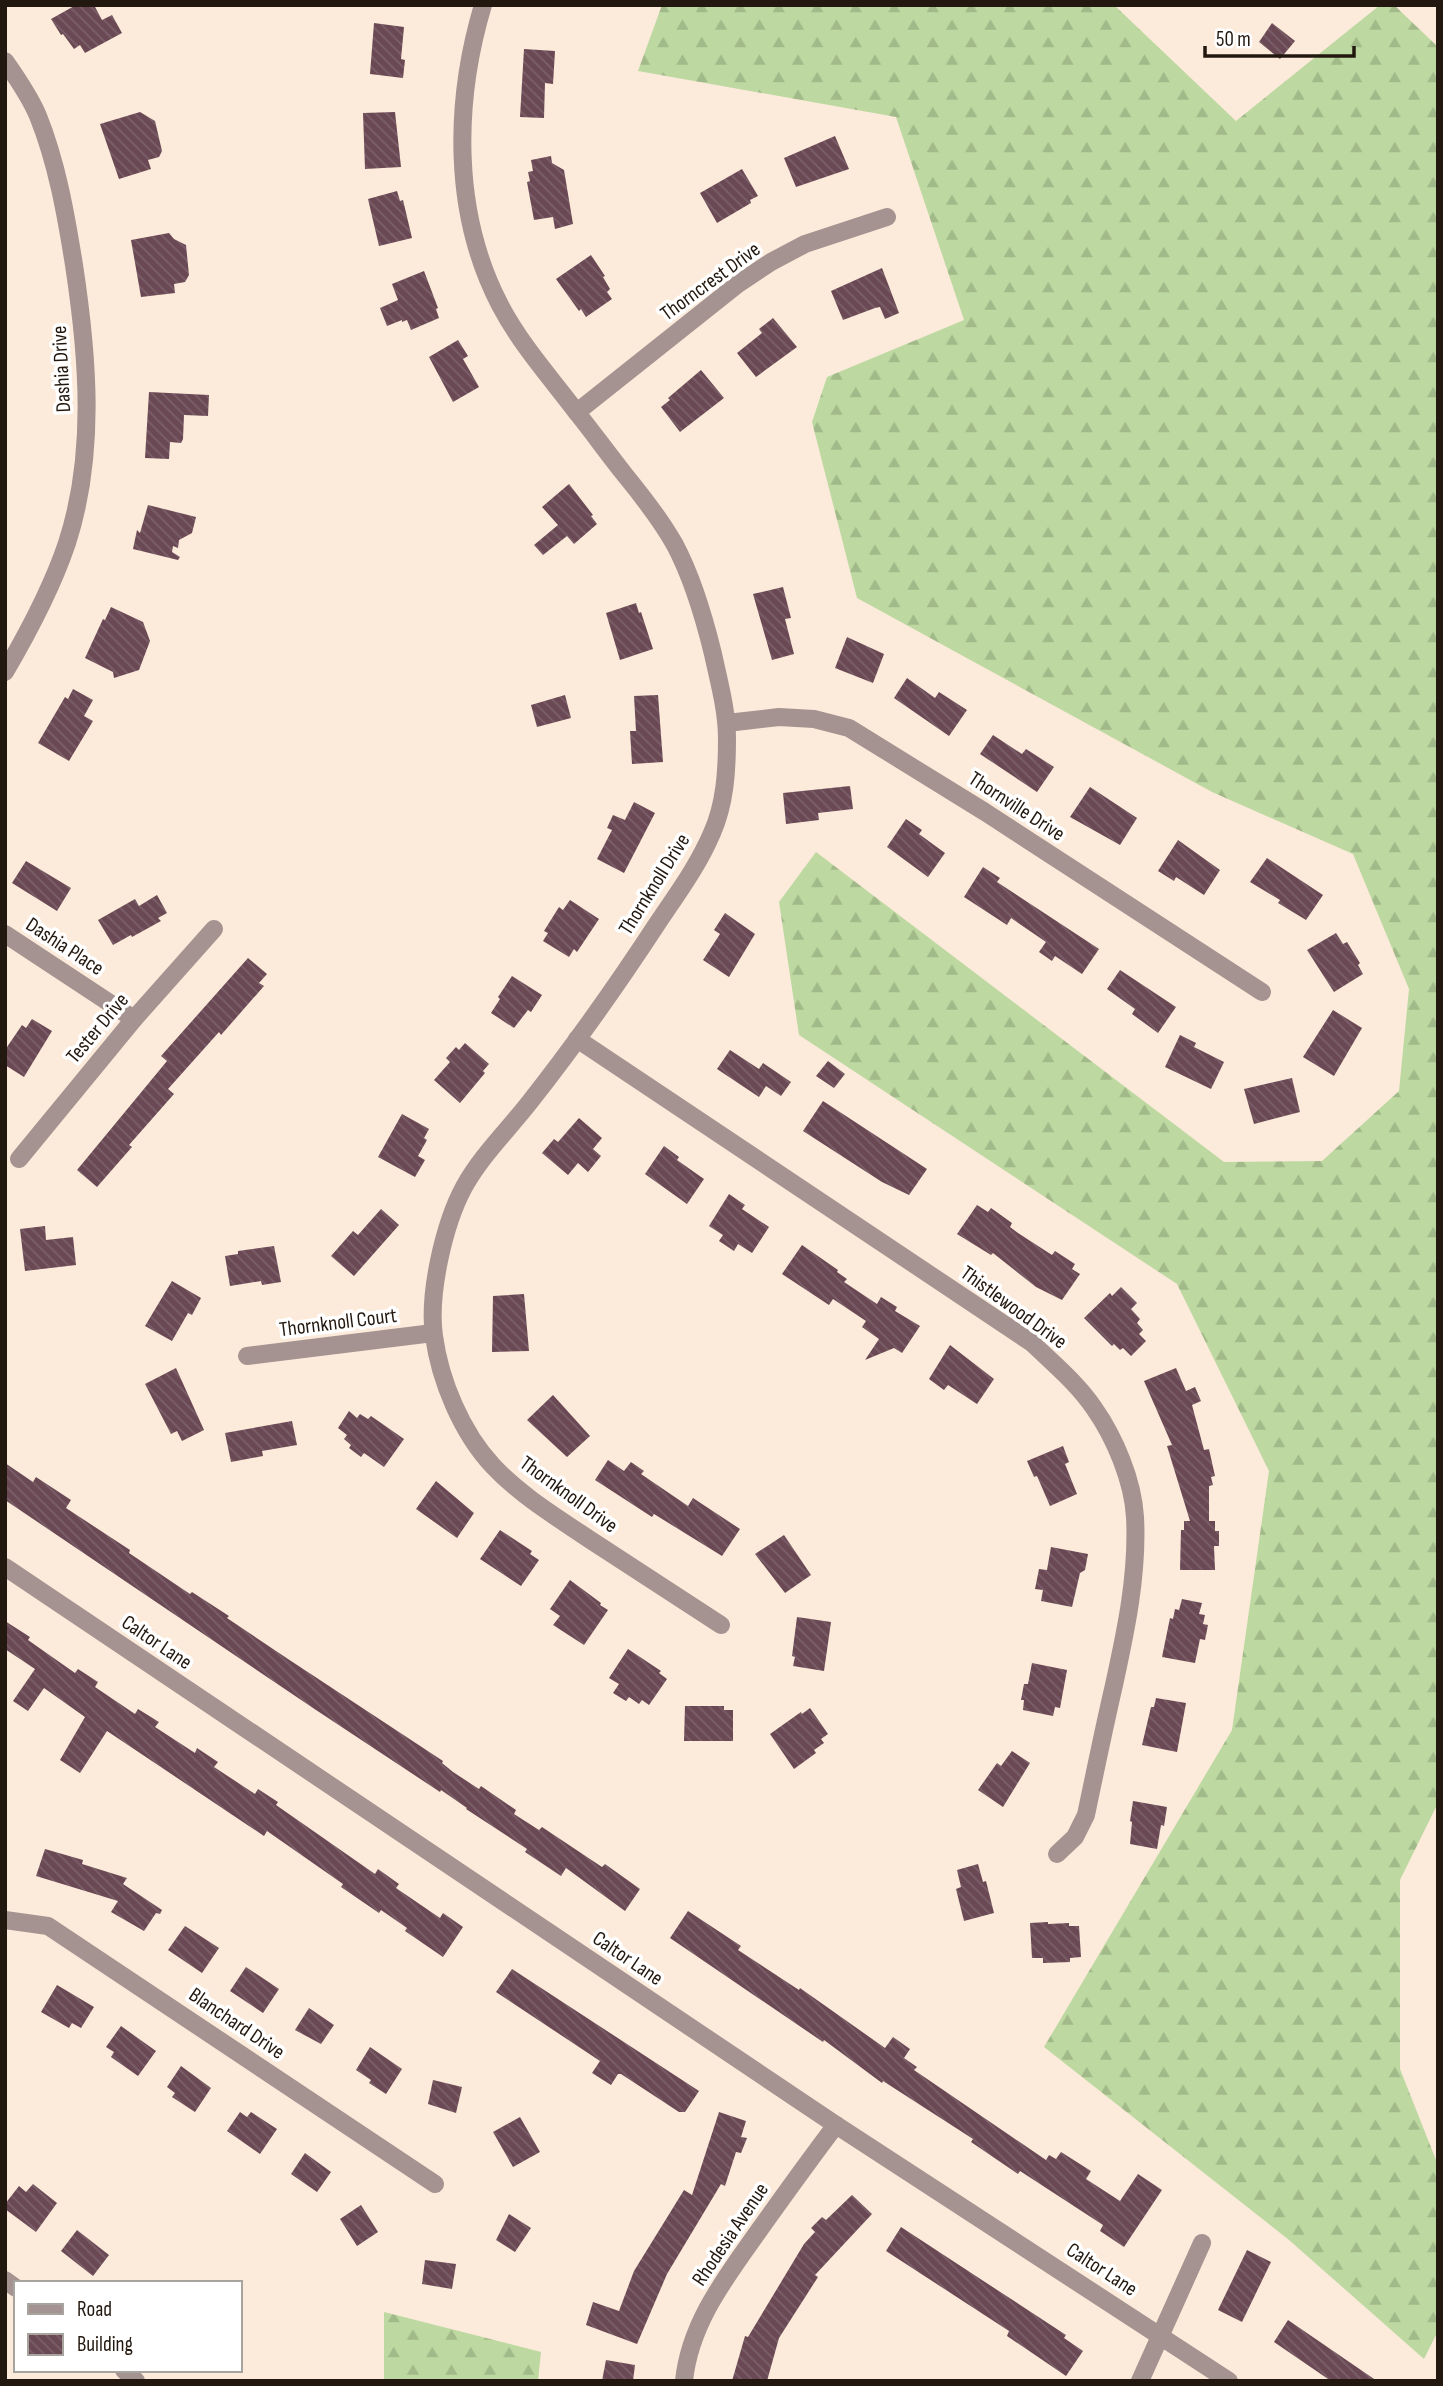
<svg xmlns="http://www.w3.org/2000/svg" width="1443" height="2386" font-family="'Sofia Sans Condensed',sans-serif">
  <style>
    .forest { fill: url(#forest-firs) }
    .building { fill: url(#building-back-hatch) }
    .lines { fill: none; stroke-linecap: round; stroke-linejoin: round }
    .minor { stroke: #a59391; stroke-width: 18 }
    .labels { text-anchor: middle; stroke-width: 7; stroke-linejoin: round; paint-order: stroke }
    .street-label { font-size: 21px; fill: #23180f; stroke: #fff }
  </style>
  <defs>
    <pattern id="forest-firs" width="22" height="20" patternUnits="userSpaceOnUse" patternTransform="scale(1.75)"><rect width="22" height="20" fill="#bdd9a1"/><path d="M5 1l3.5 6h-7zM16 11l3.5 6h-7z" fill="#a2ba89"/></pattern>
    <pattern id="building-back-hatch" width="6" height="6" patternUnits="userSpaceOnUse" patternTransform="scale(1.75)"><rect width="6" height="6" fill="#6a4955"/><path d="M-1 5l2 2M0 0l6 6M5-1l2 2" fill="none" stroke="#7b6069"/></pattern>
  </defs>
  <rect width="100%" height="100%" fill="#fceada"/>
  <g class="forest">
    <polygon points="662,5 1114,5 1236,121 1380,5 1394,5 1438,47 1438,1803 1400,1880 1400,2069 1438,2165 1438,2331 1424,2359 1289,2240 1044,2047 1232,1730 1269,1471 1177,1284 799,1035 779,902 816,852 1224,1162 1322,1161 1399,1091 1409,989 1353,854 1212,792 857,598 812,422 827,377 964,320 896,117 638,71"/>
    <polygon points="384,2312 541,2352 538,2381 384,2381"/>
  </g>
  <g class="building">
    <polygon points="76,5 94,5 102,20 112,15 122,33 85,53 80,45 74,49 63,34 61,35 51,19"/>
    <polygon points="374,23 404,27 401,59 405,60 403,78 370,74"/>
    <polygon points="1272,23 1295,41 1280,59 1259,42"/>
    <polygon points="524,49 555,51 553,84 545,83 544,118 520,117"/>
    <polygon points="140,112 155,121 162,151 159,157 148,160 151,169 119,179 100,124"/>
    <polygon points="395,112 401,167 365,169 363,113"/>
    <polygon points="835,136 849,169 796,187 784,158"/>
    <polygon points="551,156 552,163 564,170 573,224 555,229 553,217 534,220 527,182 530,181 528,172 533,171 531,160"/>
    <polygon points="742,169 758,196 750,200 751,203 717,223 700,193"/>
    <polygon points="397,191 400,201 403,200 412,238 379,246 368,199"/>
    <polygon points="169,233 174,239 186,245 189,275 185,282 174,284 175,293 141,297 131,240"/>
    <polygon points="591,255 605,276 603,277 610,289 607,292 612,299 586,317 581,309 579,311 556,279"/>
    <polygon points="882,268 899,313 885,319 880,307 875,308 843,320 831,291"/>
    <polygon points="424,271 438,308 436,309 439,318 411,330 407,320 402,322 402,320 387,326 380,308 398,300 392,284"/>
    <polygon points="773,318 797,347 756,377 737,353 762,333 759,329"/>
    <polygon points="458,340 468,356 463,359 479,387 453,402 429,357"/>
    <polygon points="701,370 724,398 680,432 661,407 670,400 668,398"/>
    <polygon points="149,392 209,395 208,416 184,415 183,439 181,443 170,442 169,459 145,458"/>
    <polygon points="569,484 593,515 591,516 597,524 574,544 567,536 543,555 534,545 558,525 542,507"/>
    <polygon points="148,505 196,517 192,533 179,540 178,548 173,546 172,552 180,557 178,560 133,549 137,530 140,533"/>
    <polygon points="783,587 791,618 785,619 794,654 772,660 753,594"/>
    <polygon points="636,603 639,613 641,612 653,649 620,660 606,613"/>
    <polygon points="111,607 143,622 150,641 139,670 114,678 113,672 85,658 103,619 105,620"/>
    <polygon points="847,637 884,654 873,683 835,668"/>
    <polygon points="907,678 935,698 939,692 967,710 949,736 894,698"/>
    <polygon points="73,689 93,700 84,716 93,721 69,761 38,743 65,697 68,699"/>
    <polygon points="565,695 571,718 537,727 531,705"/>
    <polygon points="658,695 663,762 632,764 630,731 636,731 634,696"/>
    <polygon points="993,735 1022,754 1026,749 1054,767 1037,792 980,754"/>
    <polygon points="850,786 853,809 818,813 819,820 786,824 783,793"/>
    <polygon points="1090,787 1137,818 1120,845 1070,817"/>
    <polygon points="634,802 655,813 624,873 597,859 612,830 607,828 613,815 625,820"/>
    <polygon points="906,819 922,830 919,834 945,853 928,877 887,847"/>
    <polygon points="1178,840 1220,870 1204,895 1176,877 1174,881 1158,871"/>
    <polygon points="1267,858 1323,895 1306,920 1278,903 1280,900 1250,882"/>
    <polygon points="26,861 71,888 57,911 12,883"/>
    <polygon points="983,867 1000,878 997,882 1099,949 1082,974 1055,956 1052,961 1039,952 1046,942 1011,918 1007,925 964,897"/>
    <polygon points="157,895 167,913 158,918 161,921 132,937 131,935 113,945 98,920 135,899 139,906"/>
    <polygon points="570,900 599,919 577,952 574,949 569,957 543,941 548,933 544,931 559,907 563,910"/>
    <polygon points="725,913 755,934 729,977 703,960 720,934 714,930"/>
    <polygon points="1336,933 1343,944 1347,942 1360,963 1358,965 1363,974 1334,992 1307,950"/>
    <polygon points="248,958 267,974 259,983 264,986 221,1035 219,1032 168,1089 174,1094 129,1145 132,1147 97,1187 77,1170 167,1061 161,1056"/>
    <polygon points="1120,970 1176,1007 1158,1033 1132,1014 1135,1009 1107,989"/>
    <polygon points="512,976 542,995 531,1012 528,1010 514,1028 491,1013 500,999 498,997"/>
    <polygon points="1333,1010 1362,1028 1334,1076 1303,1057"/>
    <polygon points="32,1019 52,1031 24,1077 5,1065 5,1050 22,1025 26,1028"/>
    <polygon points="1180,1035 1196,1043 1194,1047 1224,1062 1211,1089 1165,1067"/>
    <polygon points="465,1043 489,1064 483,1071 485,1073 460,1103 434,1080 450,1062 446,1058 456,1047 459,1050"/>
    <polygon points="730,1050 759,1069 763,1063 791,1082 781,1096 766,1086 759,1097 717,1069"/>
    <polygon points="828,1061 845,1074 834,1088 816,1076"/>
    <polygon points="1292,1078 1300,1112 1254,1124 1244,1089"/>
    <polygon points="823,1101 927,1169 909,1195 882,1182 803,1131"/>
    <polygon points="402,1114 429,1129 424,1138 427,1140 418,1156 425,1160 415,1177 378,1157"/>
    <polygon points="579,1118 602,1138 593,1149 601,1156 588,1172 578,1163 568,1175 542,1153 554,1139 558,1142"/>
    <polygon points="664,1146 679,1157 677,1160 704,1179 687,1204 645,1174"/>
    <polygon points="729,1194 745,1205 742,1209 769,1227 752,1253 738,1244 734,1251 719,1241 723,1235 709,1226"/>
    <polygon points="977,1205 988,1212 991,1208 1012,1223 1010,1227 1018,1233 1052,1255 1055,1251 1075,1264 1072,1269 1080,1274 1062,1300 1036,1287 993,1253 991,1255 957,1234"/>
    <polygon points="381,1209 399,1225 354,1276 331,1256 353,1231 358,1235"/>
    <polygon points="45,1226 46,1240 73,1237 76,1265 25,1271 20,1229"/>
    <polygon points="802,1245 838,1270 837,1272 847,1279 844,1282 877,1304 881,1297 897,1307 895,1311 920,1326 902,1353 894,1348 865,1360 879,1339 862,1327 866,1321 833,1299 829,1305 782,1274"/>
    <polygon points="274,1246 281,1282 262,1285 261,1281 230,1286 225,1256 238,1254 238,1251"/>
    <polygon points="172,1281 201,1298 192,1315 188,1313 172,1341 145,1326"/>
    <polygon points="1121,1287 1137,1303 1131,1309 1140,1319 1137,1323 1143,1330 1139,1334 1146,1341 1131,1356 1123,1348 1120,1350 1114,1344 1112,1346 1084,1318 1110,1293 1112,1296"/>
    <polygon points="524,1294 529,1351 492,1352 493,1296"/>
    <polygon points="950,1345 994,1379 977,1404 948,1385 944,1390 929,1379"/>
    <polygon points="176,1368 204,1430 182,1441 177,1431 171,1434 145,1384"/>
    <polygon points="1176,1368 1186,1391 1195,1387 1201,1401 1192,1405 1204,1450 1209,1449 1215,1476 1211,1477 1213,1485 1209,1486 1209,1521 1215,1521 1215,1531 1219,1531 1219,1546 1214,1546 1215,1570 1180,1570 1181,1530 1184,1530 1184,1521 1190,1521 1167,1446 1172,1445 1144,1381"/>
    <polygon points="553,1395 590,1436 567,1457 527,1420"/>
    <polygon points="349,1411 357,1418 360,1414 368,1419 371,1416 404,1439 384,1467 364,1453 361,1457 349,1448 351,1445 344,1439 347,1435 338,1428"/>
    <polygon points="292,1421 297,1445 262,1451 263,1456 231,1462 225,1433"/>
    <polygon points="1063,1446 1069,1462 1065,1464 1077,1494 1050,1506 1037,1476 1034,1477 1027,1461"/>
    <polygon points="608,1460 624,1471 631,1462 644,1471 641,1474 688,1506 693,1498 740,1529 722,1556 654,1514 652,1517 595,1480"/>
    <polygon points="5,1463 33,1482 36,1477 71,1500 66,1508 130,1550 129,1553 190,1594 192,1592 229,1616 227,1618 288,1659 443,1761 442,1763 453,1772 479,1789 481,1786 516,1810 514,1814 539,1830 542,1827 602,1867 605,1864 640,1889 625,1911 566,1868 561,1876 525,1852 527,1849 466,1809 467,1808 441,1790 440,1792 316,1710 5,1500"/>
    <polygon points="436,1481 474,1513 457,1538 416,1509"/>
    <polygon points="500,1530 532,1551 530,1554 539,1560 521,1586 480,1559"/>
    <polygon points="784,1535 811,1575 785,1593 755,1554"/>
    <polygon points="1051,1547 1088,1554 1085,1570 1080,1573 1072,1607 1041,1601 1043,1590 1035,1589 1039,1569 1047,1570"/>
    <polygon points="570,1580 601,1603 600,1605 608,1610 584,1645 553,1625 560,1616 550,1609"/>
    <polygon points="1182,1599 1202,1603 1199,1614 1205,1615 1203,1624 1208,1625 1205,1640 1200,1639 1195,1663 1162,1657 1170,1618 1173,1619 1175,1609 1179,1610"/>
    <polygon points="797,1617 831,1622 824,1671 793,1666 795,1657 792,1656"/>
    <polygon points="5,1621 30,1637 28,1640 75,1673 78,1669 98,1682 95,1687 135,1714 138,1709 159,1722 155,1727 195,1753 197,1748 218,1762 214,1767 255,1794 258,1789 278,1802 276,1805 375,1874 378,1869 399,1884 396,1888 440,1918 443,1913 463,1927 443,1957 405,1931 407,1928 381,1910 379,1913 341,1887 343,1884 267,1831 264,1836 107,1731 80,1773 60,1760 85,1717 44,1688 28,1711 13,1701 35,1669 5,1649"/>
    <polygon points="628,1649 661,1671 659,1673 667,1679 649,1705 642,1700 639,1704 629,1697 626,1701 613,1693 619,1684 609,1678"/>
    <polygon points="1032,1663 1067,1670 1060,1708 1055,1707 1053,1716 1023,1710 1024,1700 1021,1700 1024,1684 1028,1684"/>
    <polygon points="1156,1698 1186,1703 1177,1752 1142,1745 1151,1707 1154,1707"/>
    <polygon points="685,1706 724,1706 724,1710 733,1710 733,1741 684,1741"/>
    <polygon points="810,1708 828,1734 821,1739 824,1743 814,1750 816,1753 794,1769 770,1734 801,1712 802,1714"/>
    <polygon points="1012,1751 1030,1763 1003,1807 978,1790 997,1763 1001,1766"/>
    <polygon points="1133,1801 1167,1807 1164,1826 1161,1825 1157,1849 1130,1844 1132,1822 1130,1821"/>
    <polygon points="45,1849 83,1860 82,1864 127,1878 123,1884 162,1910 160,1914 156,1913 144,1931 111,1912 118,1901 36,1876"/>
    <polygon points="978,1864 983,1882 986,1881 994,1913 964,1921 956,1889 961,1887 957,1870"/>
    <polygon points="688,1911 741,1946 738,1950 799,1990 800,1988 885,2048 893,2037 910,2049 904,2058 917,2067 914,2070 1046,2160 1049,2155 1056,2159 1061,2152 1091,2171 1086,2179 1120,2201 1138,2174 1162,2190 1124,2247 1100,2231 1103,2225 1020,2171 1018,2174 971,2142 973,2139 883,2081 882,2083 824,2040 823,2042 670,1938"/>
    <polygon points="1048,1922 1048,1924 1069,1923 1069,1926 1079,1926 1081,1957 1070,1958 1070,1962 1043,1963 1043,1958 1032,1958 1030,1923"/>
    <polygon points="185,1926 219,1948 202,1973 168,1950"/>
    <polygon points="246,1967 279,1989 263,2013 230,1991"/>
    <polygon points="512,1969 699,2091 685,2112 679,2112 621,2074 618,2074 611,2085 592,2073 600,2061 496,1992"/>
    <polygon points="57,1985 94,2007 81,2028 72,2023 69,2028 41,2012"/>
    <polygon points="309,2008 334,2025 321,2044 295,2030"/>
    <polygon points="121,2026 156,2051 138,2076 111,2057 114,2052 106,2047"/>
    <polygon points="370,2047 402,2069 386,2094 369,2083 371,2080 356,2070"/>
    <polygon points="181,2066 211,2088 195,2112 172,2097 175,2093 167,2087"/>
    <polygon points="433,2080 462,2087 456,2113 428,2104"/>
    <polygon points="240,2112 247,2117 251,2112 277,2129 260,2154 227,2131"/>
    <polygon points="719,2112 746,2121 741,2137 747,2138 741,2153 736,2152 725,2186 721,2184 667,2274 637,2344 586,2325 593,2302 619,2311 634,2271 684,2190 692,2195"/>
    <polygon points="520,2117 540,2152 513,2167 493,2132"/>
    <polygon points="305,2153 331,2172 317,2192 291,2174"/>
    <polygon points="33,2184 57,2203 36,2232 5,2209 5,2204 19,2186 26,2192"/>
    <polygon points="852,2195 872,2214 815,2275 818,2277 779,2338 767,2381 732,2381 745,2336 748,2337 804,2244 815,2232 811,2228 822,2217 826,2220"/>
    <polygon points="361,2205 378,2232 357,2246 340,2219"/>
    <polygon points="509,2214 531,2228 515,2252 496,2240"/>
    <polygon points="901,2227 1066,2335 1064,2338 1083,2351 1066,2376 1007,2336 1009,2331 886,2251"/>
    <polygon points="77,2230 109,2255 93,2276 61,2251"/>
    <polygon points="1247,2250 1271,2262 1242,2322 1218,2310"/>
    <polygon points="425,2260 456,2264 452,2289 422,2284"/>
    <polygon points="1288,2320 1377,2381 1331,2381 1274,2342"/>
    <polygon points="606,2360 635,2365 633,2381 602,2381"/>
  </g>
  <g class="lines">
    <g class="minor">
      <path d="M 483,5 C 454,102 452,213 500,305 C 521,345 551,378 578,414 C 594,434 609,455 625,475 C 643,497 661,520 675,545 C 693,579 704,617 713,654 C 719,682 727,710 727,739 C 727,771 725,804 712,833 C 698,866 677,894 657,924 C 617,985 574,1046 529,1103 C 507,1131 481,1156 464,1187 C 444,1224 428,1294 434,1336 C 440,1381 462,1433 493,1466 C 521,1496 558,1518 592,1541 C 635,1569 678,1597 721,1625"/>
      <path d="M 5,61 C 17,78 30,97 38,116 C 57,163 66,215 74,265 C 88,357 96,454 67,543 C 52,588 29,631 5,672"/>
      <polyline points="577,412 738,284 771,262 805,244 887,217"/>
      <polyline points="727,723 779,717 814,719 849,728 985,812 1262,992"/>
      <polyline points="5,934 134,1019"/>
      <path d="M 577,1039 L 1032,1343 C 1054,1364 1077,1383 1094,1408 C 1115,1438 1133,1481 1135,1517 C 1138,1574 1126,1630 1114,1685 C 1104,1728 1095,1772 1086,1815 L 1075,1837 L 1057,1854"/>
      <polyline points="19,1159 134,1019 214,929"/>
      <polyline points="247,1356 433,1333"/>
      <polyline points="5,1567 836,2125 1229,2381"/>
      <polyline points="5,1920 48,1926 435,2184"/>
      <polyline points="5,2280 16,2288"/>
      <polyline points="124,2370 136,2381"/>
      <path d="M 684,2381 C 690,2322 727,2276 760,2229 C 785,2194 810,2159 836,2125"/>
      <polyline points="1140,2381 1202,2243"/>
    </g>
  </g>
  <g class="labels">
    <g class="street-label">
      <text transform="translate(710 281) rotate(-36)" y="7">Thorncrest Drive</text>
      <text transform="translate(61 369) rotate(-93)" y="7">Dashia Drive</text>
      <text transform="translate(1017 806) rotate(33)" y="7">Thornville Drive</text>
      <text transform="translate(654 884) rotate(-58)" y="7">Thornknoll Drive</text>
      <text transform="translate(65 946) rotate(33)" y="7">Dashia Place</text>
      <text transform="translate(97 1028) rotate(-50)" y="7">Tester Drive</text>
      <text transform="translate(1014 1307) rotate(36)" y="7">Thistlewood Drive</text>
      <text transform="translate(338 1322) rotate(-7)" y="7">Thornknoll Court</text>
      <text transform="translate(569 1494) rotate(36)" y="7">Thornknoll Drive</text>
      <text transform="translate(157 1642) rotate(34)" y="7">Caltor Lane</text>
      <text transform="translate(628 1958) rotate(34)" y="7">Caltor Lane</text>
      <text transform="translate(237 2023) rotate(34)" y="7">Blanchard Drive</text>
      <text transform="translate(730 2234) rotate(-56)" y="7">Rhodesia Avenue</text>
      <text transform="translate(1102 2269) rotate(33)" y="7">Caltor Lane</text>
    </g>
  </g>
  <rect width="1443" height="2386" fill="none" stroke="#23180f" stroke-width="14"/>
  <rect x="14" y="2281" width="228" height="91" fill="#ffffff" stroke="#a7a39f" stroke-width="2"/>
  <rect x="28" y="2304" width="35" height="10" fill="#a59391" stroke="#a7a39f" stroke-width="2"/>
  <text x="77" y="2316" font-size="21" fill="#23180f">Road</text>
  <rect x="28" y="2334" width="35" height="21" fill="url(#building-back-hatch)" stroke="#a7a39f" stroke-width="2"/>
  <text x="77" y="2351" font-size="21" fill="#23180f">Building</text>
  <path d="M1205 46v10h149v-10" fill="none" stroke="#23180f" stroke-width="3.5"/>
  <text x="1216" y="46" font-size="21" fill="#23180f" stroke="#ffffff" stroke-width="5" paint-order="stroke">50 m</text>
</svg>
